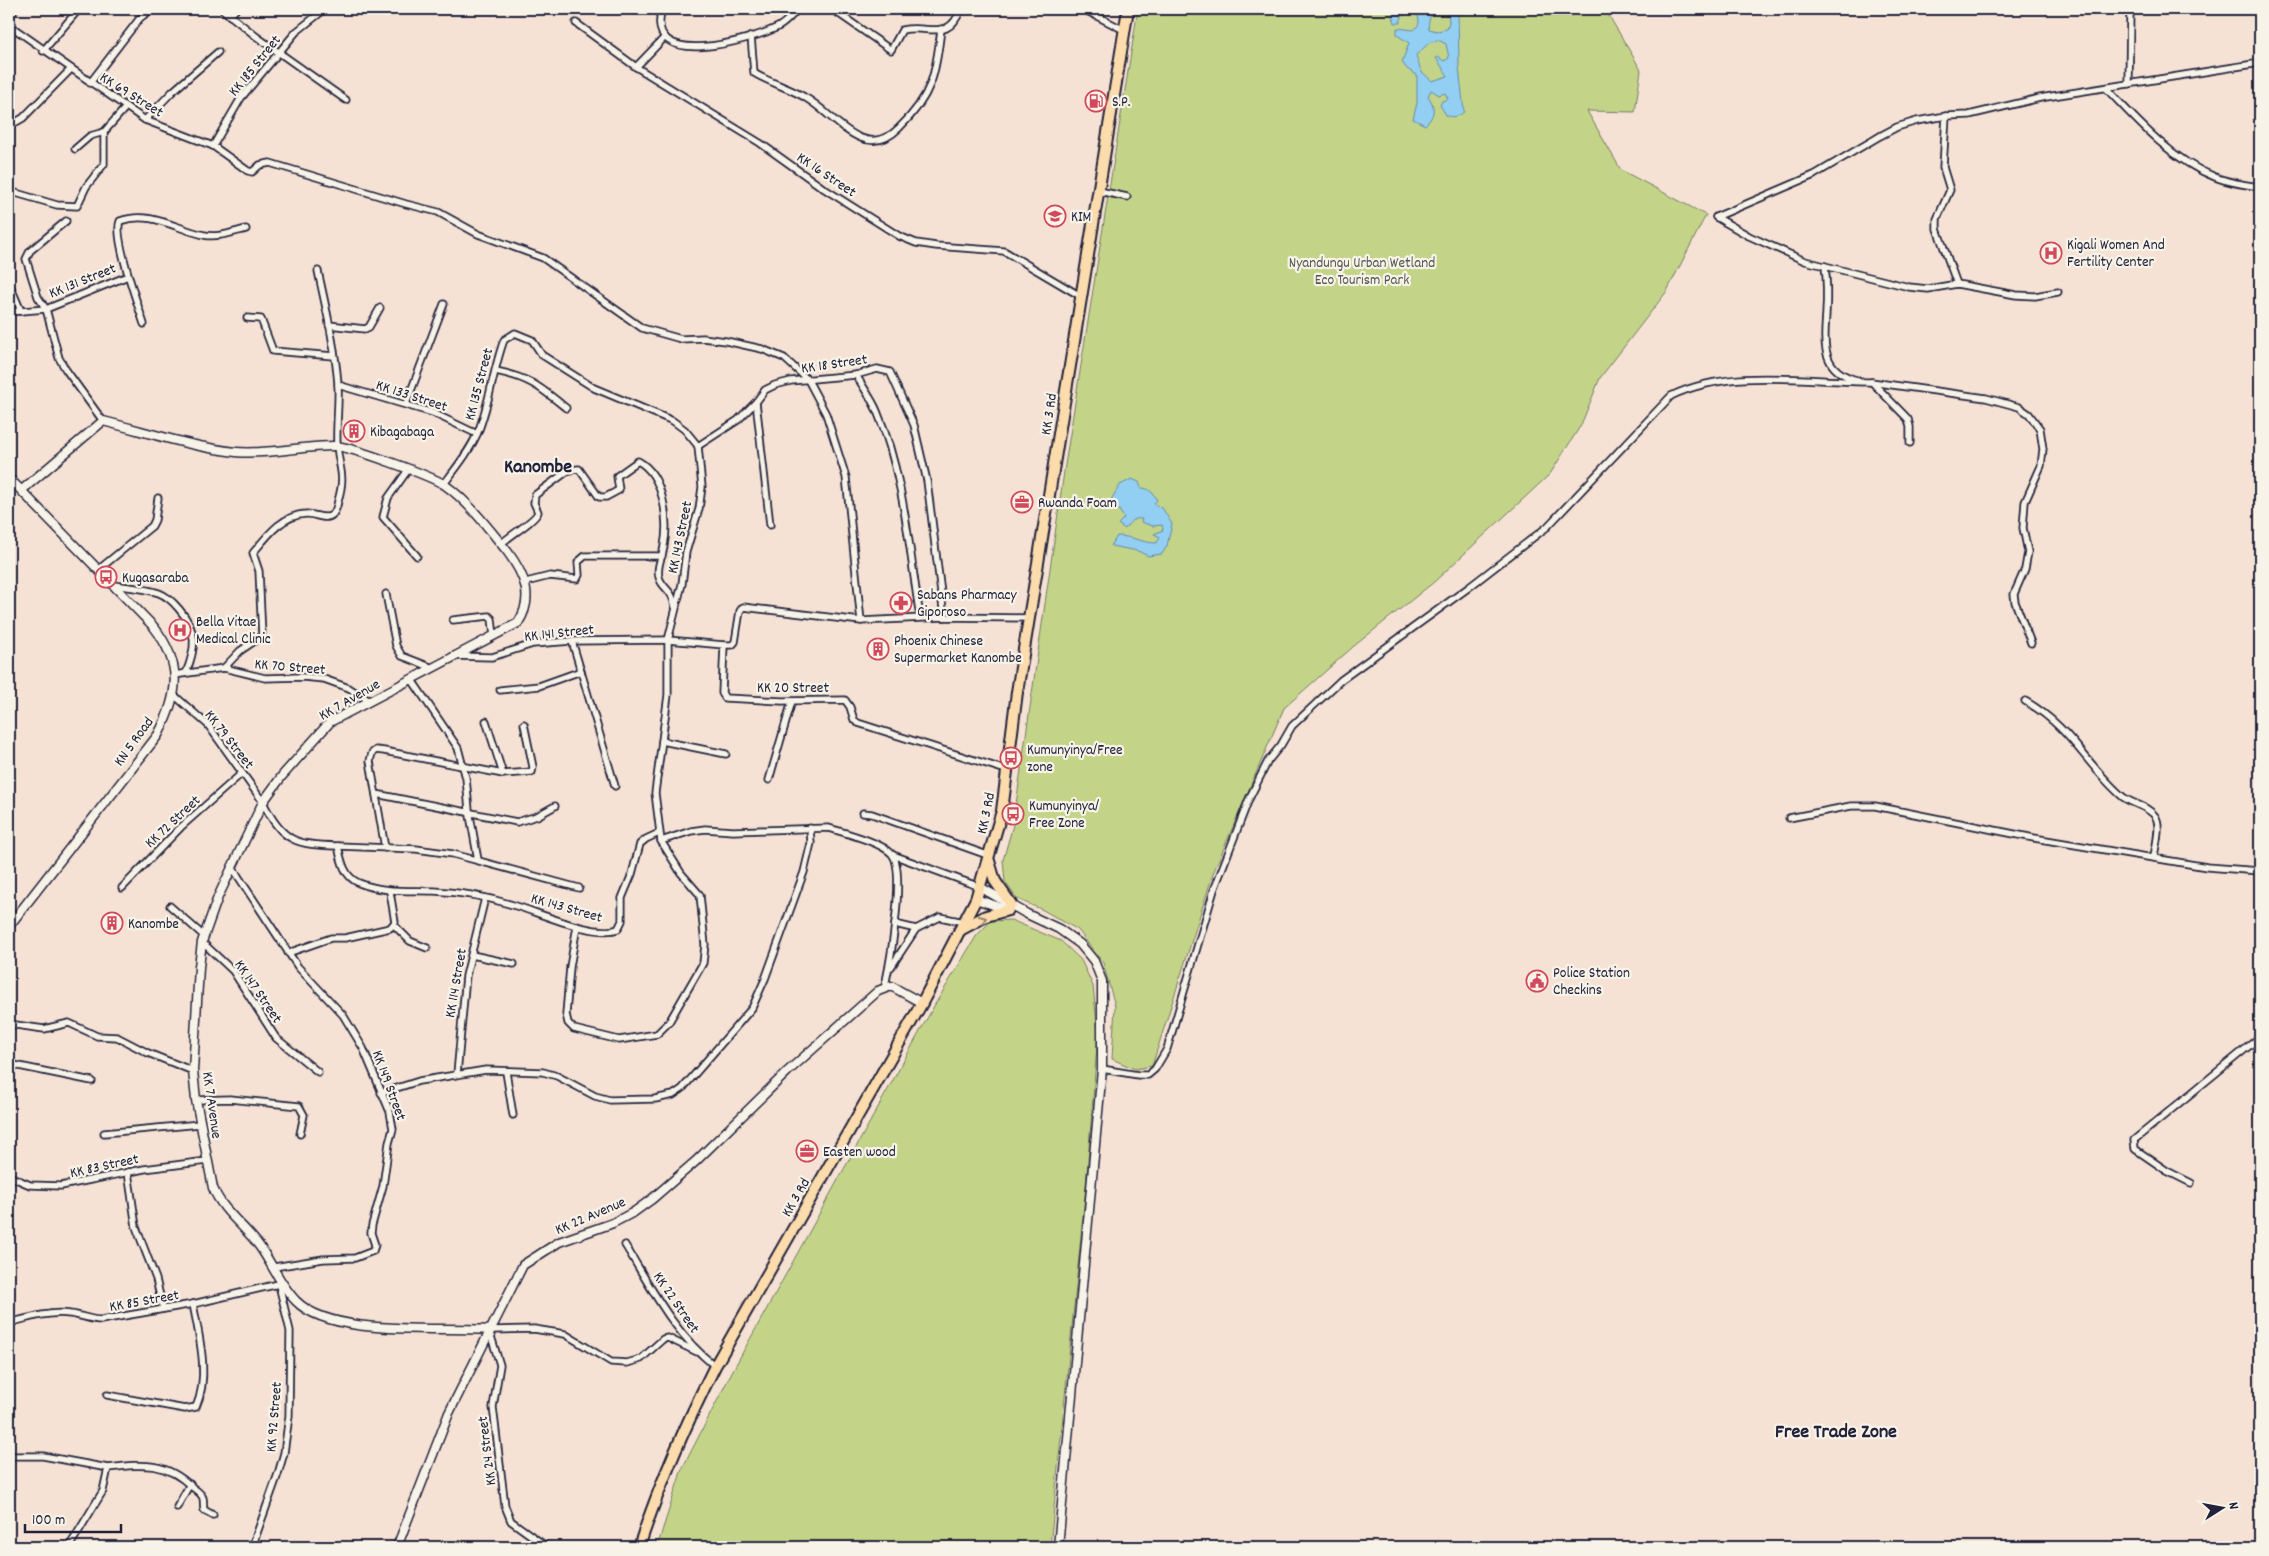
<svg xmlns="http://www.w3.org/2000/svg" width="2269" height="1556" font-family="Dekko,sans-serif">
  <style>
    .green { fill: #c3d488; stroke: #727b62 }
    .water { fill: #93cff3; stroke: #668aa9; fill-rule: evenodd }
    .lines { fill: none; stroke-linecap: round; stroke-linejoin: round }
    .street-casing { stroke: #22223b; stroke-width: 9 }
    .secondary-casing { stroke: #22223b; stroke-width: 11 }
    .highway-casing { stroke: #22223b; stroke-width: 14 }
    .street { stroke: #f7f3e8; stroke-width: 5.5 }
    .secondary { stroke: #f7f3e8; stroke-width: 8 }
    .highway { stroke: #fcdcac; stroke-width: 10 }
    .oneway { stroke: #8f7f74 }
    .labels { text-anchor: middle; stroke-width: 4.5; stroke-linejoin: round; paint-order: stroke }
    .street-label { font-size: 15px; fill: #22223b; stroke: #f7f3e8 }
    .poi-label { font-size: 15px; fill: #22223b; stroke: #f7f3e8; text-anchor: start }
    .park-label { font-size: 15px; fill: #525752; stroke: #f7f3e8 }
    .district-label { font-size: 20px; font-weight: bold; fill: #22223b; stroke: #f7f3e8 }
  </style>
  <rect width="100%" height="100%" fill="#f6e2d5"/>
  <filter id="ink" filterUnits="userSpaceOnUse"><feTurbulence type="fractalNoise" baseFrequency=".02" numOctaves="2"/><feDisplacementMap in="SourceGraphic" scale="10" xChannelSelector="R" yChannelSelector="G"/><feConvolveMatrix kernelMatrix="1 2 1 2 8 2 1 2 1" color-interpolation-filters="sRGB"/></filter>
  <g filter="url(#ink)">
    <g class="green">
      <polygon points="1138,9 1605,9 1641,70 1635,112 1587,111 1621,170 1706,215 1667,291 1600,378 1581,425 1550,474 1434,582 1354,646 1284,708 1214,871 1152,1066 1135,1069 1112,1059 1115,1006 1103,963 1078,930 1043,910 1017,899 1005,882 1003,860 1013,825 1065,465"/>
      <polygon points="1011,920 1061,941 1081,960 1093,986 1098,1033 1086,1186 1050,1547 657,1547 682,1469 733,1370 934,1006 977,935 991,921"/>
    </g>
    <g class="water">
      <path d="M 1401,9 L 1439,9 C 1431,12 1427,21 1429,29 L 1437,31 L 1447,29 L 1449,22 L 1448,11 L 1445,9 L 1458,9 L 1459,67 L 1464,112 C 1457,117 1454,118 1446,115 L 1440,105 L 1442,101 L 1448,99 L 1445,93 L 1439,95 L 1431,90 L 1428,96 C 1436,107 1435,116 1425,125 L 1413,119 L 1417,103 L 1417,75 L 1407,69 L 1402,62 L 1409,43 L 1397,35 L 1397,28 L 1414,30 C 1420,25 1420,21 1417,14 L 1413,12 L 1402,16 L 1400,23 L 1395,23 L 1392,14 ZM 1438,40 L 1446,44 L 1449,58 L 1444,61 L 1438,57 L 1436,58 L 1448,76 L 1432,81 L 1421,71 L 1416,55 L 1429,43 Z"/>
      <path d="M 1132,479 L 1139,482 L 1141,488 C 1150,488 1153,493 1157,500 L 1154,504 L 1163,509 L 1172,524 L 1167,546 L 1162,554 L 1148,556 L 1138,551 L 1111,546 L 1117,536 C 1132,536 1142,543 1157,543 L 1160,537 L 1154,534 L 1163,530 L 1162,525 L 1153,526 L 1141,522 L 1142,519 C 1132,518 1130,522 1125,529 L 1118,524 L 1124,518 L 1119,510 L 1105,510 L 1120,485 Z"/>
    </g>
    <g class="lines">
      <g class="street-casing">
        <g id="street">
          <polyline points="222,9 257,37 346,100"/>
          <polyline points="654,9 660,14"/>
          <path d="M 662,9 C 643,72 751,40 778,27 C 786,23 792,15 798,9"/>
          <path d="M 832,9 L 891,50 L 902,30 C 929,24 948,43 961,9"/>
          <polyline points="1083,9 1124,30"/>
          <polyline points="230,16 236,9"/>
          <polyline points="9,17 15,9"/>
          <polyline points="576,23 636,67 760,143 823,188 899,236 916,243 936,246 1004,251 1082,297"/>
          <polyline points="9,25 145,120 213,146 248,171 252,172 260,165 270,163 406,204 438,212 478,234 543,258 642,328 681,339 703,338 726,341 762,349 784,358 808,380 826,414 846,477 861,621"/>
          <path d="M 751,36 L 754,73 C 770,83 790,88 806,98 C 825,109 841,130 861,138 C 876,144 889,138 899,128 C 932,96 936,74 941,29"/>
          <polyline points="43,51 79,9"/>
          <polyline points="636,67 665,37"/>
          <polyline points="90,83 140,18 152,9"/>
          <polyline points="2129,84 2130,9"/>
          <path d="M 2106,88 C 2137,121 2172,160 2215,177 C 2230,183 2245,185 2260,187"/>
          <polyline points="1946,116 1943,167 1950,190 1937,219 1937,229 1957,284"/>
          <polyline points="145,120 172,92 218,52"/>
          <polyline points="9,126 23,118 71,69"/>
          <polyline points="213,146 241,98 296,32 325,9"/>
          <polyline points="75,149 90,136 104,132"/>
          <polyline points="9,191 57,205 77,206 86,187 104,164 104,132 126,107"/>
          <polyline points="1099,191 1127,197"/>
          <polyline points="1716,217 1814,175 1880,136 1897,127 1917,121 1946,116 1969,115 2040,98 2260,63"/>
          <polyline points="1716,217 1749,236 1805,261 1909,287 1928,289 1957,284 2016,295 2035,296 2058,292"/>
          <polyline points="66,221 30,251 26,259 38,297 46,309 59,358 66,370 103,421"/>
          <path d="M 1825,266 C 1827,282 1827,298 1826,314 C 1824,344 1821,371 1857,380"/>
          <polyline points="9,283 21,311"/>
          <polyline points="9,312 46,309 128,276"/>
          <polyline points="247,318 261,319 273,351 334,356"/>
          <path d="M 144,324 C 138,305 113,237 120,221 C 150,210 176,229 204,235 C 218,238 233,232 246,229"/>
          <polyline points="329,325 365,329 369,327 380,308"/>
          <path d="M 496,371 C 530,378 540,387 566,408"/>
          <path d="M 856,375 C 863,387 872,399 877,411 C 904,475 909,549 920,617"/>
          <polyline points="1871,382 1986,398 2019,407 2029,414 2040,429 2043,449 2041,466 2025,502 2023,528 2028,552 2025,569 2014,594 2015,602 2031,643"/>
          <polyline points="338,385 433,413 477,434"/>
          <polyline points="756,402 770,525"/>
          <polyline points="406,404 444,304"/>
          <polyline points="698,446 738,420 756,402 765,390 775,385 791,381 856,375 877,369 890,372 914,425 927,481 944,617"/>
          <polyline points="408,470 388,498 383,517 417,556"/>
          <path d="M 444,484 C 456,468 470,451 478,432 C 490,402 493,370 504,340 L 515,333 L 532,340 L 542,355 L 594,388 L 673,421 L 685,430 L 698,446"/>
          <path d="M 501,544 C 509,536 536,520 538,512 L 534,503 L 535,495 L 569,470 L 579,469 L 599,497 L 606,497 L 619,490 L 617,476 L 638,461 C 664,475 669,520 664,546 C 663,556 656,566 659,577 C 662,589 673,589 675,607"/>
          <polyline points="98,570 152,526 155,520 158,498"/>
          <polyline points="526,582 550,576 577,579 579,575 578,562 585,556 662,556"/>
          <path d="M 113,585 C 128,587 144,588 159,593 C 167,596 174,603 179,609 C 198,631 196,648 186,673"/>
          <polyline points="386,594 396,646 402,656 433,668"/>
          <polyline points="453,620 489,616 492,619 494,636"/>
          <polyline points="572,641 615,786"/>
          <polyline points="724,645 732,645 735,642 740,611 743,607 861,621 944,617 1030,618"/>
          <polyline points="453,656 492,657 533,644 572,641 668,640 724,645 722,693 725,698 782,701 845,700 850,707 854,720 858,723 1009,771"/>
          <path d="M 224,668 L 240,651 L 262,636 L 259,571 L 253,553 C 267,536 282,515 306,514 C 314,513 325,521 332,515 C 336,512 337,506 338,501 C 346,473 339,471 337,445 C 336,425 339,404 338,384 C 335,346 326,308 318,271"/>
          <polyline points="174,675 224,668 265,678 303,677 324,679 349,688 370,701"/>
          <polyline points="412,680 458,748 466,778 469,810 478,860"/>
          <polyline points="500,690 539,686 581,671"/>
          <path d="M 174,695 L 208,725 L 263,802 C 282,842 296,845 338,846 C 341,860 344,877 359,883 C 384,893 409,890 434,891 C 461,892 487,897 513,905 C 538,912 594,938 618,929 L 622,921 L 622,898 L 632,874 L 640,844 L 646,839 L 659,833"/>
          <path d="M 2025,701 C 2071,727 2086,765 2123,797 C 2132,804 2148,806 2155,816 C 2162,825 2155,847 2154,857"/>
          <polyline points="486,721 503,774"/>
          <polyline points="662,741 726,754"/>
          <polyline points="769,780 792,701"/>
          <polyline points="376,794 517,822 537,816 555,806"/>
          <polyline points="863,813 872,814 990,856"/>
          <polyline points="1789,818 1851,806 1875,806 2034,838 2207,867 2260,871"/>
          <path d="M 661,841 L 691,831 L 705,829 L 733,831 L 829,828 C 845,833 881,842 892,854 C 906,871 890,963 885,986"/>
          <polyline points="338,846 416,849 453,854 579,888"/>
          <polyline points="385,848 370,761 372,753 376,750 384,751 503,774 532,772 533,767 524,724"/>
          <polyline points="893,855 980,887"/>
          <polyline points="232,867 298,967 343,1015 363,1048 390,1112 393,1129 389,1143 383,1186 372,1225 371,1233 375,1245 373,1251 355,1258 323,1259 274,1267"/>
          <polyline points="122,888 181,827 241,774"/>
          <polyline points="170,906 204,936"/>
          <polyline points="895,924 916,929"/>
          <polyline points="394,925 410,941 427,948"/>
          <polyline points="577,926 570,967 566,1014 568,1023 574,1029 619,1040 657,1034 669,1022 703,963 705,945 700,895 681,873 661,841 655,793 668,695 668,640 682,584 686,552 699,509 702,487 698,446"/>
          <polyline points="202,942 233,971 276,1038 318,1072"/>
          <polyline points="288,953 331,938 345,938 390,928 395,922 390,892"/>
          <polyline points="472,955 514,964"/>
          <polyline points="891,967 916,929 940,917 964,922"/>
          <polyline points="9,1024 44,1029 69,1023 97,1036 117,1037 148,1053 193,1071"/>
          <polyline points="9,1064 92,1081"/>
          <path d="M 1102,1069 L 1138,1075 L 1148,1075 L 1155,1069 L 1167,1049 L 1214,890 L 1249,799 L 1268,761 L 1281,745 L 1292,726 L 1341,680 L 1468,588 L 1547,527 L 1671,396 C 1732,367 1806,382 1872,382 L 1908,419 L 1910,427 L 1910,443"/>
          <polyline points="506,1072 513,1115"/>
          <polyline points="457,1074 466,976 485,898"/>
          <polyline points="381,1093 419,1081 486,1070 543,1072 557,1076 595,1096 610,1100 655,1099 673,1095 682,1089 752,1008 765,979 804,872 811,843 810,828"/>
          <polyline points="196,1100 230,1099 299,1106 304,1115 300,1134"/>
          <polyline points="104,1133 200,1124"/>
          <polyline points="128,1172 136,1227 156,1279 163,1309"/>
          <polyline points="9,1176 30,1185 61,1186 144,1169 207,1161"/>
          <polyline points="2191,1183 2167,1171 2135,1149 2134,1140 2260,1037"/>
          <path d="M 625,1245 C 652,1289 674,1334 715,1366"/>
          <path d="M 9,1323 C 28,1318 50,1311 70,1314 C 81,1315 90,1320 101,1320 L 193,1304 L 283,1283"/>
          <polyline points="491,1330 534,1329 565,1334 611,1362 627,1363 641,1359 663,1339 668,1338 697,1352"/>
          <polyline points="490,1333 500,1365 493,1407 505,1506 511,1521 547,1547"/>
          <path d="M 107,1395 L 185,1409 L 196,1407 C 210,1376 199,1336 193,1304"/>
          <polyline points="9,1456 43,1456 108,1468 103,1491 69,1547"/>
          <path d="M 108,1468 C 143,1464 165,1461 192,1487 C 196,1490 201,1493 203,1498 C 204,1502 203,1506 204,1510 L 213,1515"/>
          <polyline points="177,1507 190,1484"/>
          <polyline points="252,1547 278,1474 284,1453 289,1416 290,1331 279,1285"/>
        </g>
      </g>
      <g class="secondary-casing">
        <g id="secondary">
          <path d="M 9,478 L 154,627 C 183,665 179,694 158,735 L 9,926"/>
          <path d="M 22,490 L 103,421 C 147,432 191,447 236,452 C 268,455 302,446 334,446 C 350,446 431,476 445,485 C 469,502 489,529 507,551 C 524,574 535,597 518,623 L 330,722 L 282,776 L 263,802 L 218,897 L 202,942 L 199,967 L 193,1071 L 196,1100 L 213,1188 C 223,1212 245,1226 260,1247 C 272,1264 281,1286 296,1301 C 332,1338 441,1326 491,1330"/>
          <polyline points="980,887 1027,914 1059,929 1080,944 1094,961 1102,981 1102,1069 1058,1547"/>
          <polyline points="976,899 1008,910"/>
          <polyline points="397,1547 449,1413 523,1265 559,1242 613,1223 634,1212 652,1199 696,1161 787,1072 878,991 891,986 922,1003"/>
        </g>
      </g>
      <g class="highway-casing">
        <g id="highway">
          <polyline points="989,861 995,881 1011,904"/>
          <polyline points="960,930 986,916 1008,910"/>
          <path d="M 639,1547 C 659,1485 686,1424 715,1366 L 922,1003 L 976,899 L 1002,811 L 1017,692 L 1128,9"/>
        </g>
      </g>
      <use href="#street" class="street"/>
      <use href="#secondary" class="secondary"/>
      <use href="#highway" class="highway"/>
    </g>
    <defs><path id="oneway-chevron" d="M-2-3.5L2.5 0L-2 3.5" fill="none" stroke-width="1.6" stroke-linecap="round" stroke-linejoin="round" transform="scale(1.25)"/></defs>
    <use class="oneway" href="#oneway-chevron" transform="translate(983 919) rotate(-25)"/>
  </g>
  <defs>
    <g id="fuel-ring" transform="scale(1.125)"><circle r="9.5" fill="#f7f3e8" stroke="#d1495b" stroke-width="1.5"/><path d="M-5.5-6h7V0h2V4h1.3V-2.5L3-4.5l.8-.8L6-3V5H2.5V1h-1V6h-7ZM-4.2-4.7v3.2H.2V-4.7Z" fill="#d1495b"/></g>
    <g id="school-ring" transform="scale(1.125)"><circle r="9.5" fill="#f7f3e8" stroke="#d1495b" stroke-width="1.5"/><path d="M0-5L7-2L0 1L-7-2ZM-4 1L0 2.5L4 1V4Q0 6-4 4Z" fill="#d1495b"/></g>
    <g id="hospital-ring" transform="scale(1.125)"><circle r="9.5" fill="#f7f3e8" stroke="#d1495b" stroke-width="1.5"/><path d="M-5-5h3v3.5h4V-5h3V5h-3V1.5h-4V5h-3Z" fill="#d1495b"/></g>
    <g id="building-ring" transform="scale(1.125)"><circle r="9.5" fill="#f7f3e8" stroke="#d1495b" stroke-width="1.5"/><path d="M-4-6H4V6H1V3H-1V6H-4ZM-2.5-4.3h1.7v1.8h-1.7ZM.8-4.3h1.7v1.8H.8ZM-2.5-1h1.7V.8h-1.7ZM.8-1h1.7V.8H.8Z" fill="#d1495b"/></g>
    <g id="office-ring" transform="scale(1.125)"><circle r="9.5" fill="#f7f3e8" stroke="#d1495b" stroke-width="1.5"/><path d="M-6-3h4V-5.5h4V-3h4V5H-6ZM-1-4.5V-3h2v-1.5ZM-6 0V1H6V0Z" fill="#d1495b"/></g>
    <g id="bus-ring" transform="scale(1.125)"><circle r="9.5" fill="#f7f3e8" stroke="#d1495b" stroke-width="1.5"/><path d="M-5-6H5V4H4V6H2V4H-2V6H-4V4H-5ZM-3.5-4V0h7V-4ZM-3.5 1.2v1.5H-2V1.2ZM2 1.2v1.5H3.5V1.2Z" fill="#d1495b"/></g>
    <g id="pharmacy-ring" transform="scale(1.125)"><circle r="9.5" fill="#f7f3e8" stroke="#d1495b" stroke-width="1.5"/><path d="M-2-6h4v4h4v4h-4v4h-4v-4h-4v-4h4Z" fill="#d1495b"/></g>
    <g id="civic-ring" transform="scale(1.125)"><circle r="9.5" fill="#f7f3e8" stroke="#d1495b" stroke-width="1.5"/><path d="M-.6-6.5H3V-4.5H.6V-3L4-1V1h2V6H-6V1h2V-1L-.6-3ZM-1.2 2.5V6h2.4V2.5Z" fill="#d1495b"/></g>
  </defs>
  <g fill-rule="evenodd">
    <use href="#fuel-ring" x="1096" y="101"/>
    <use href="#school-ring" x="1055" y="216"/>
    <use href="#hospital-ring" x="2051" y="253"/>
    <use href="#building-ring" x="354" y="431"/>
    <use href="#office-ring" x="1022" y="502"/>
    <use href="#bus-ring" x="106" y="577"/>
    <use href="#pharmacy-ring" x="901" y="603"/>
    <use href="#hospital-ring" x="180" y="630"/>
    <use href="#building-ring" x="878" y="649"/>
    <use href="#bus-ring" x="1011" y="758"/>
    <use href="#bus-ring" x="1013" y="814"/>
    <use href="#building-ring" x="112" y="923"/>
    <use href="#civic-ring" x="1537" y="981"/>
    <use href="#office-ring" x="807" y="1151"/>
  </g>
  <g class="labels">
    <g class="street-label">
      <text transform="translate(254 65) rotate(-51)" y="5">KK 185 Street</text>
      <text transform="translate(132 94) rotate(32)" y="5">KK 69 Street</text>
      <text transform="translate(827 174) rotate(34)" y="5">KK 16 Street</text>
      <text transform="translate(82 280) rotate(-22)" y="5">KK 131 Street</text>
      <text transform="translate(834 363) rotate(-8)" y="5">KK 18 Street</text>
      <text transform="translate(478 384) rotate(-75)" y="5">KK 135 Street</text>
      <text transform="translate(412 395) rotate(18)" y="5">KK 133 Street</text>
      <text transform="translate(1048 414) rotate(-81)" y="5">KK 3 Rd</text>
      <text transform="translate(679 537) rotate(-78)" y="5">KK 143 Street</text>
      <text transform="translate(559 632) rotate(-6)" y="5">KK 141 Street</text>
      <text transform="translate(290 666) rotate(5)" y="5">KK 70 Street</text>
      <text x="793" y="692">KK 20 Street</text>
      <text transform="translate(349 699) rotate(-30)" y="5">KK 7 Avenue</text>
      <text transform="translate(230 739) rotate(52)" y="5">KK 79 Street</text>
      <text transform="translate(133 741) rotate(-54)" y="5">KN 5 Road</text>
      <text transform="translate(985 813) rotate(-78)" y="5">KK 3 Rd</text>
      <text transform="translate(172 821) rotate(-43)" y="5">KK 72 Street</text>
      <text transform="translate(567 907) rotate(16)" y="5">KK 143 Street</text>
      <text transform="translate(455 983) rotate(-80)" y="5">KK 114 Street</text>
      <text transform="translate(259 991) rotate(56)" y="5">KK 147 Street</text>
      <text transform="translate(390 1085) rotate(70)" y="5">KK 149 Street</text>
      <text transform="translate(213 1105) rotate(82)" y="5">KK 7 Avenue</text>
      <text transform="translate(104 1165) rotate(-12)" y="5">KK 83 Street</text>
      <text transform="translate(795 1197) rotate(-60)" y="5">KK 3 Rd</text>
      <text transform="translate(590 1215) rotate(-23)" y="5">KK 22 Avenue</text>
      <text transform="translate(144 1300) rotate(-10)" y="5">KK 85 Street</text>
      <text transform="translate(677 1302) rotate(56)" y="5">KK 22 Street</text>
      <text transform="translate(273 1417) rotate(-85)" y="5">KK 92 Street</text>
      <text transform="translate(486 1451) rotate(-97)" y="5">KK 24 Street</text>
    </g>
    <g class="poi-label">
      <text x="1112" y="106">S.P.</text>
      <text x="1071" y="221">KIM</text>
      <text x="2067" y="249">Kigali Women And<tspan x="2067" dy="17">Fertility Center</tspan></text>
      <text x="370" y="436">Kibagabaga</text>
      <text x="1038" y="507">Rwanda Foam</text>
      <text x="122" y="582">Kugasaraba</text>
      <text x="917" y="599">Sabans Pharmacy<tspan x="917" dy="17">Giporoso</tspan></text>
      <text x="196" y="626">Bella Vitae<tspan x="196" dy="17">Medical Clinic</tspan></text>
      <text x="894" y="645">Phoenix Chinese<tspan x="894" dy="17">Supermarket Kanombe</tspan></text>
      <text x="1027" y="754">Kumunyinya/Free<tspan x="1027" dy="17">zone</tspan></text>
      <text x="1029" y="810">Kumunyinya/<tspan x="1029" dy="17">Free Zone</tspan></text>
      <text x="128" y="928">Kanombe</text>
      <text x="1553" y="977">Police Station<tspan x="1553" dy="17">Checkins</tspan></text>
      <text x="823" y="1156">Easten wood</text>
    </g>
    <g class="park-label">
      <text x="1362" y="267">Nyandungu Urban Wetland<tspan x="1362" dy="17">Eco Tourism Park</tspan></text>
    </g>
    <g class="district-label">
      <text x="538" y="472">Kanombe</text>
      <text x="1836" y="1437">Free Trade Zone</text>
    </g>
  </g>
  <rect width="2269" height="1556" fill="none" stroke="#f7f3e8" stroke-width="30"/>
  <rect x="15" y="15" width="2239" height="1526" fill="none" stroke="#22223b" stroke-width="2" filter="url(#ink)"/>
  <g transform="translate(2222 1508) rotate(79)" stroke="#f7f3e8" stroke-width="4" paint-order="stroke">
  <path d="M0-4L9 19L0 12L-9 19Z" fill="#22223b"/>
  <text y="-8" font-size="14" font-weight="bold" text-anchor="middle" fill="#22223b">N</text>
  </g>
  <path d="M25 1524v8h96v-8" fill="none" stroke="#22223b" stroke-width="2.5"/>
  <text x="32" y="1524" font-size="15" fill="#22223b" stroke="#f7f3e8" stroke-width="4" paint-order="stroke">100 m</text>
</svg>
